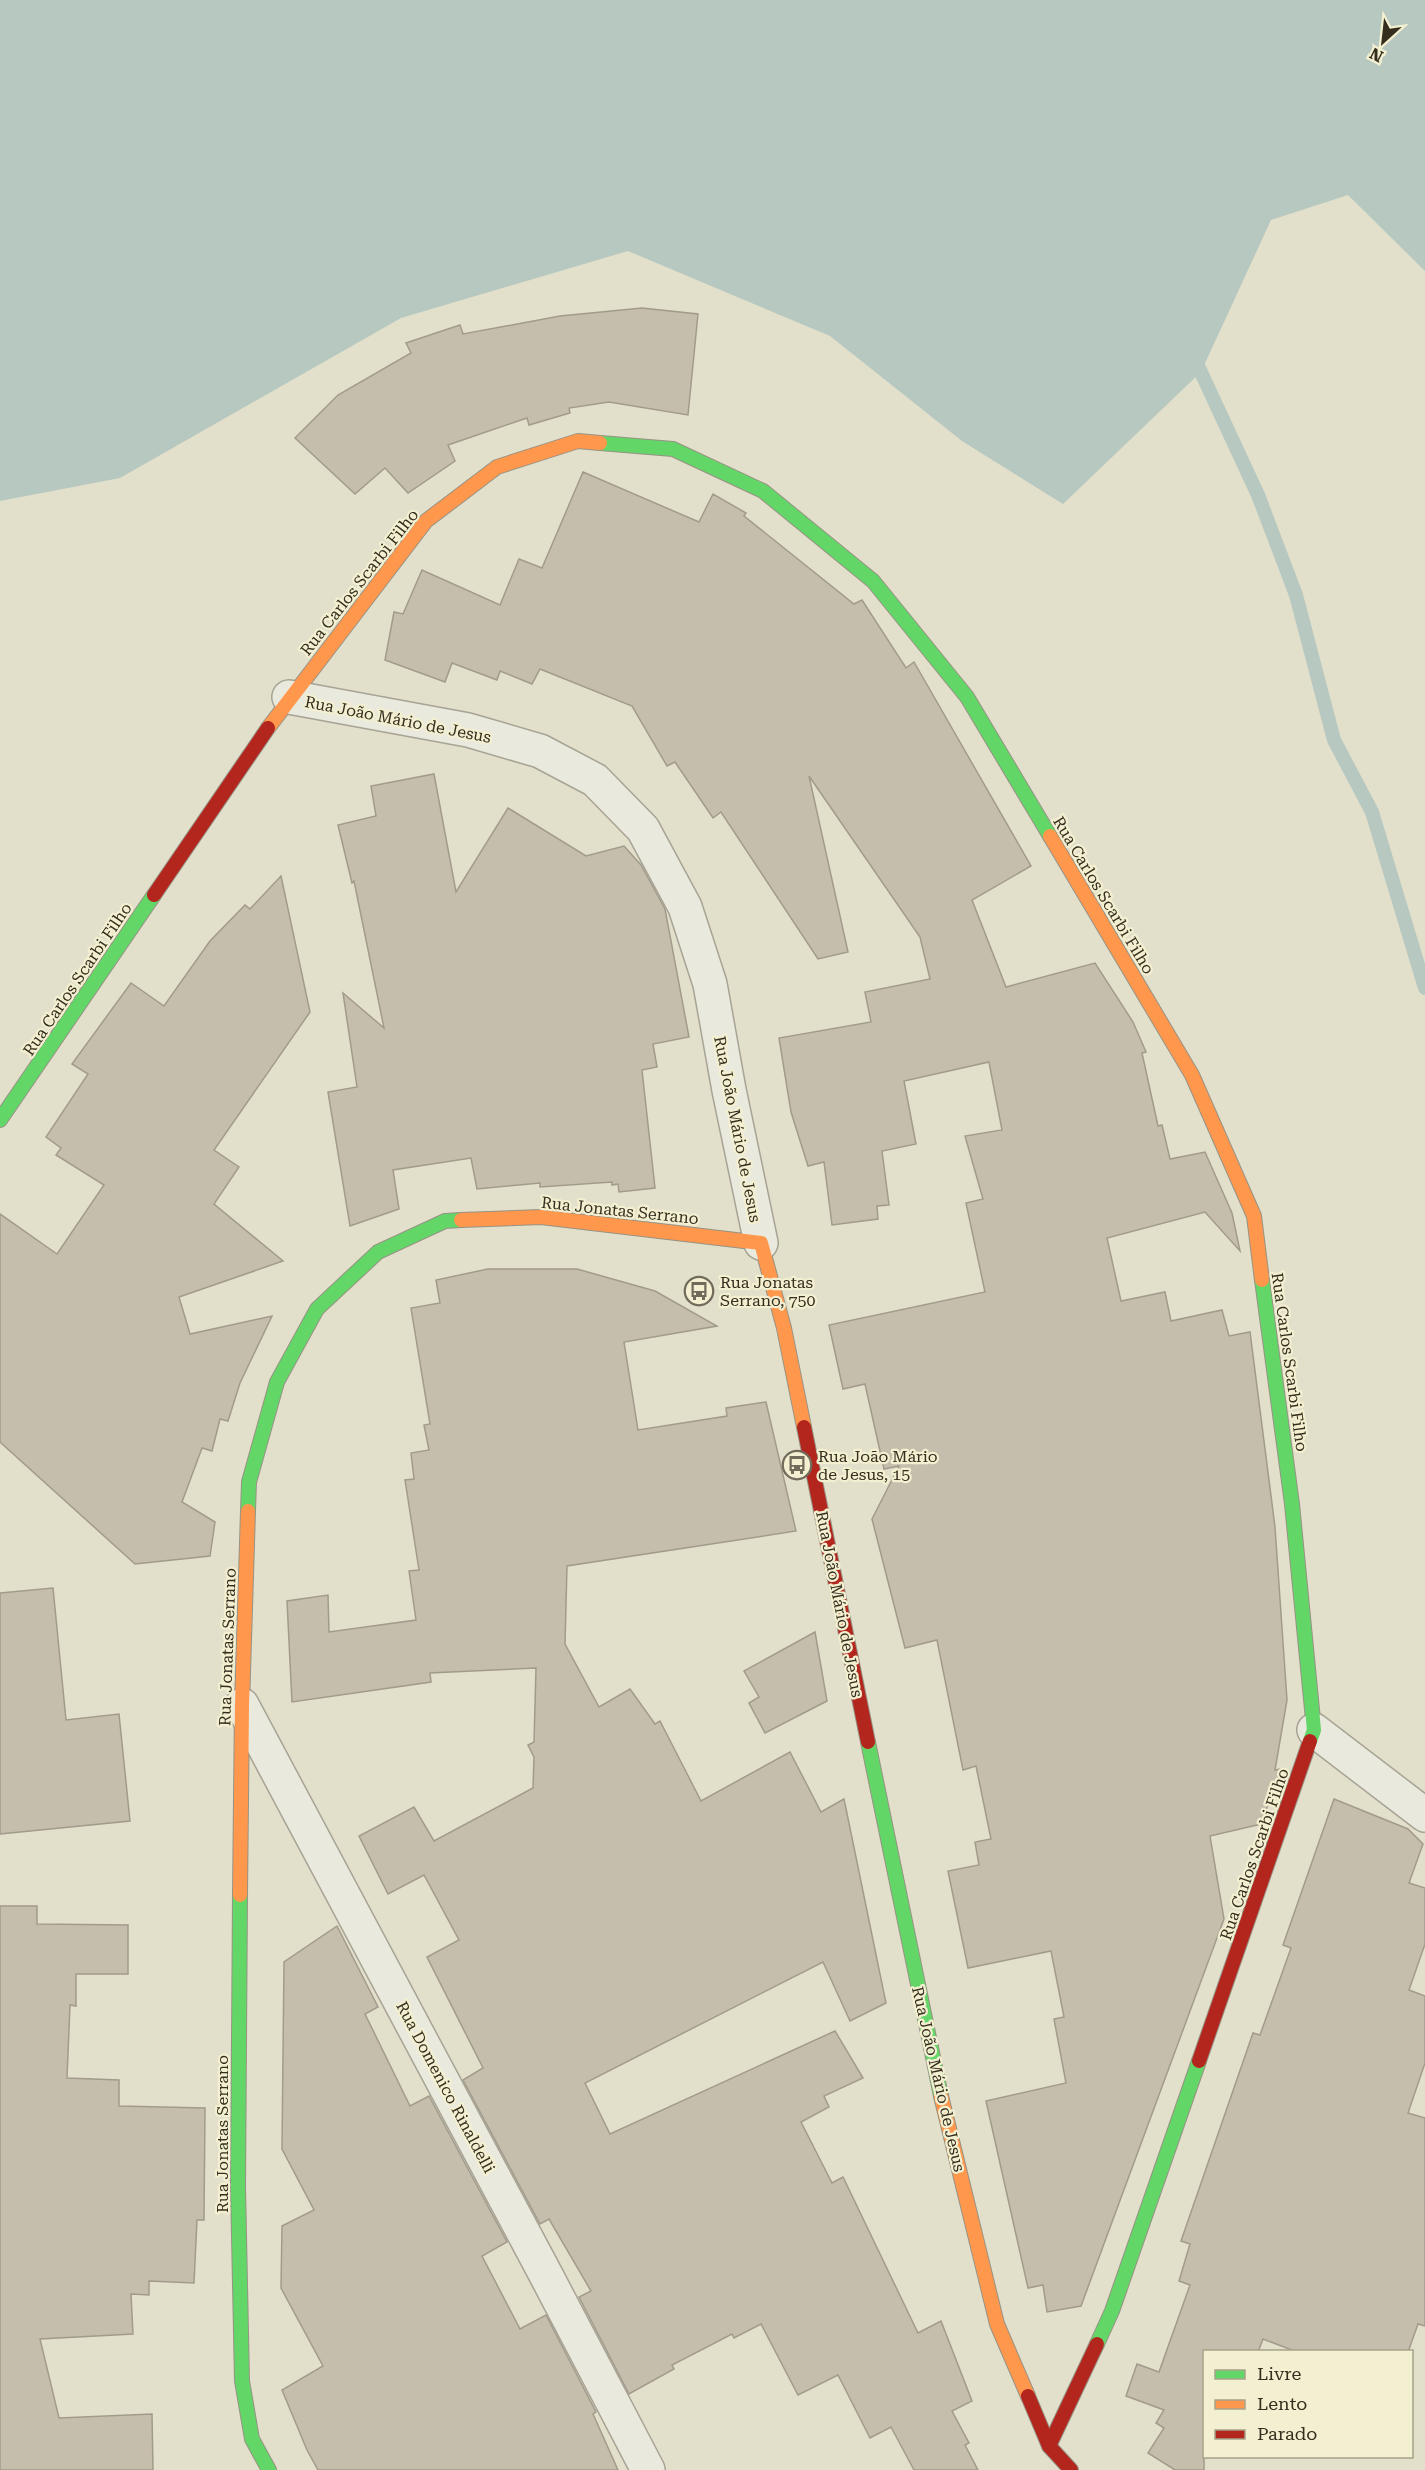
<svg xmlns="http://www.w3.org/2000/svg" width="1425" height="2470" font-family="'Roboto Serif',serif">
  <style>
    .water { fill: #b7c8c0 }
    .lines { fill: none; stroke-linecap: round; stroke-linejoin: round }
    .stream { stroke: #b7c8c0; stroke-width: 14 }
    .building { fill: #c6beac; stroke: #a29b8b; stroke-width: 1.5 }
    .street-casing { stroke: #a7a395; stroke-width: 36 }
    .fast-casing { stroke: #979385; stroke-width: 16 }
    .slow-casing { stroke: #979385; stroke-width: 16 }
    .jam-casing { stroke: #979385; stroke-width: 16 }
    .street { stroke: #eae9dd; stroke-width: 33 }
    .fast { stroke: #63d668; stroke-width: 14 }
    .slow { stroke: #ff974d; stroke-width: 14 }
    .jam { stroke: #b3261e; stroke-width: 14 }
    .labels { text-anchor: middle; stroke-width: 4.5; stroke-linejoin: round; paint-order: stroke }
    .street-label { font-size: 16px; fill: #352d1e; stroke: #f3f0d1 }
    .poi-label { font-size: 16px; fill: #352d1e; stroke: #f3f0d1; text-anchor: start }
  </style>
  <rect width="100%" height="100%" fill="#e2dfcb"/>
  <polygon class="water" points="0,0 1425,0 1425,271 1348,195 1271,220 1201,372 1063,504 962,441 830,336 628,251 401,318 120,478 0,501"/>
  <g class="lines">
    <polyline class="stream" points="1193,355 1258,495 1296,595 1334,740 1372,812 1425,988"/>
  </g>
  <g class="building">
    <polygon points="642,308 698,314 688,415 609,402 569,408 570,413 529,425 527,418 448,445 455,461 408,493 385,468 355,494 295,438 338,395 411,353 406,343 460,325 463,334 560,316"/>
    <polygon points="583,472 699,522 713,494 746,513 744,516 854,604 862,600 906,668 914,662 1031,866 972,900 1006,987 1095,963 1133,1022 1146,1052 1142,1053 1158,1126 1162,1125 1170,1159 1205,1152 1232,1213 1240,1251 1205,1212 1107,1238 1121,1301 1165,1292 1171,1321 1222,1310 1229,1336 1250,1332 1275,1527 1287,1700 1275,1770 1281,1769 1261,1824 1210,1836 1224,1919 1081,2306 1047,2312 1043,2285 1028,2288 986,2101 1066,2083 1054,2019 1064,2017 1051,1951 968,1968 948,1871 979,1865 975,1842 991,1839 976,1766 963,1770 937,1640 905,1648 872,1519 899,1466 884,1469 865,1384 843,1389 829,1325 985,1292 966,1203 983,1199 965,1136 1002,1130 989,1062 904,1081 916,1144 882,1151 889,1205 877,1206 878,1219 832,1225 824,1162 808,1166 791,1112 779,1038 871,1022 865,992 930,979 920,937 809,776 848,952 818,959 721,812 713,818 675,762 667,766 632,706 540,669 532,684 500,671 497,680 452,663 445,682 385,660 394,612 403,614 422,570 500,605 519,559 542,568"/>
    <polygon points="434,774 456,892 508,808 586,856 624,846 641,865 665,909 689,1037 653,1044 657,1067 642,1070 655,1188 619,1192 618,1184 612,1185 612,1182 540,1187 540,1183 477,1189 471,1158 393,1170 399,1209 350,1226 328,1092 357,1087 343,993 384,1028 354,881 352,883 338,825 376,816 371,786"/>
    <polygon points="281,876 310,1012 214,1150 239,1167 214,1204 283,1261 179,1297 190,1334 272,1316 240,1383 228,1421 220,1419 212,1451 202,1448 182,1502 215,1522 210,1556 135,1564 0,1442 0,1214 57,1254 104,1185 56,1155 61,1148 46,1137 88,1074 72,1064 131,983 164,1006 210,941 245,905 250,909"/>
    <polygon points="488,1269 577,1269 655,1291 717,1326 624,1342 638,1430 727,1416 726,1408 766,1402 796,1531 567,1566 565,1644 599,1707 630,1689 655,1724 660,1721 701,1801 790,1752 821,1812 844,1799 886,2003 850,2021 823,1962 585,2083 610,2134 835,2031 863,2078 824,2096 829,2107 801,2122 832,2183 843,2177 918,2333 941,2321 972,2401 952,2411 969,2443 965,2445 978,2470 914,2470 891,2427 870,2438 838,2375 798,2395 761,2324 734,2338 732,2334 672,2365 674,2369 629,2394 579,2297 591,2291 549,2219 540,2224 463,2080 483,2068 427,1957 459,1940 424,1875 388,1894 359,1836 414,1807 434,1841 533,1788 534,1757 528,1745 534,1742 536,1668 430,1673 431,1682 292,1702 287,1601 328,1595 329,1632 416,1620 409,1571 419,1570 405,1480 414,1479 411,1453 429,1450 424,1425 430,1424 411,1308 440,1303 436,1280"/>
    <polygon points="53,1588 66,1720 119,1714 130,1821 0,1834 0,1593"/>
    <polygon points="815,1632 827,1701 765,1733 749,1703 759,1697 744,1671"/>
    <polygon points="1334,1799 1408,1829 1423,1844 1409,1883 1425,1888 1425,1944 1409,1990 1425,1996 1425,2063 1408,2113 1425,2118 1425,2326 1418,2324 1408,2352 1297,2352 1263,2339 1258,2352 1204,2352 1204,2470 1175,2470 1148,2453 1164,2428 1156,2423 1164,2410 1126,2396 1137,2364 1159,2372 1190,2285 1179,2281 1190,2244 1181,2241 1253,2033 1260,2035 1291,1948 1283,1945"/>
    <polygon points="0,1906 37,1906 37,1924 128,1925 128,1974 76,1974 76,2006 70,2005 67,2078 119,2080 119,2106 205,2108 204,2220 197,2220 194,2283 149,2281 149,2295 131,2294 133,2334 40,2339 59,2418 152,2414 153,2470 0,2470"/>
    <polygon points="337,1926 378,2007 365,2014 410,2106 429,2096 507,2242 482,2256 520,2329 546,2315 596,2412 593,2414 618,2470 318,2470 307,2450 282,2390 323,2366 281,2288 282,2226 314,2210 282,2149 284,1962"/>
  </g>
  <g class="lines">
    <g class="street-casing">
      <g id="street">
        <polyline points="289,697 468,730 540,751 595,780 643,829 685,907 710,984 729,1090 761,1243"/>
        <polyline points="242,1705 546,2275 648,2470"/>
        <polyline points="1314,1730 1425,1815"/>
      </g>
    </g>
    <g class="fast-casing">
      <g id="fast">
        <polyline points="600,443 673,449 763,491 873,581 967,697 1050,836"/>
        <polyline points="0,1120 154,895"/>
        <polyline points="1262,1280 1292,1504 1314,1730 1310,1741"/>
        <polyline points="248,1511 249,1482 277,1382 317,1309 378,1252 445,1221 461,1220"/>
        <polyline points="868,1742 941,2096"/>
        <polyline points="240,1895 238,2187 242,2381 252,2439 269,2470"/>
        <polyline points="1097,2344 1112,2311 1199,2061"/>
      </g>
    </g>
    <g class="slow-casing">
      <g id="slow">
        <polyline points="268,728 426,521 497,467 578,441 600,443"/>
        <polyline points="1050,836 1192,1075 1254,1216 1262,1280"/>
        <polyline points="461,1220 541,1217 761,1243 784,1328 804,1427"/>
        <polyline points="240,1895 242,1705 248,1511"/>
        <polyline points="941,2096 997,2324 1028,2396"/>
      </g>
    </g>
    <g class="jam-casing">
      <g id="jam">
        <polyline points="154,895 268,728"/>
        <polyline points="804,1427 868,1742"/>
        <polyline points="1199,2061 1310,1741"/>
        <polyline points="1028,2396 1049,2446 1071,2470"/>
        <polyline points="1049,2446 1097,2344"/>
      </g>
    </g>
    <use href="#street" class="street"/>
    <use href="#fast" class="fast"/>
    <use href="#slow" class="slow"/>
    <use href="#jam" class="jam"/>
  </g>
  <defs>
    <g id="bus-ring" transform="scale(1.5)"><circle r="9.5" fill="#f3f0d1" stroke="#726b5b" stroke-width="1.5"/><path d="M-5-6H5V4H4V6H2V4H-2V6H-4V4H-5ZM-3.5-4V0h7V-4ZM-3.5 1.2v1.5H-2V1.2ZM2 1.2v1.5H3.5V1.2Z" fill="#726b5b"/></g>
  </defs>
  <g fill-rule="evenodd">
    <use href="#bus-ring" x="699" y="1291"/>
    <use href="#bus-ring" x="797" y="1465"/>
  </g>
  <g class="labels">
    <g class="street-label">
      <text transform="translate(359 582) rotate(-52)" y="6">Rua Carlos Scarbi Filho</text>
      <text transform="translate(398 719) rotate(11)" y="6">Rua João Mário de Jesus</text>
      <text transform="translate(1104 895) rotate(59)" y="6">Rua Carlos Scarbi Filho</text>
      <text transform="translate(77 979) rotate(-56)" y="6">Rua Carlos Scarbi Filho</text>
      <text transform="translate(738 1129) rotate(79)" y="6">Rua João Mário de Jesus</text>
      <text transform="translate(620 1210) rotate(6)" y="6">Rua Jonatas Serrano</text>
      <text transform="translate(1290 1362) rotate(82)" y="6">Rua Carlos Scarbi Filho</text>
      <text transform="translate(840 1604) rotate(79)" y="6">Rua João Mário de Jesus</text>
      <text transform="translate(227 1647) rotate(-88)" y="6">Rua Jonatas Serrano</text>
      <text transform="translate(1254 1854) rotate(-71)" y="6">Rua Carlos Scarbi Filho</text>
      <text transform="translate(939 2079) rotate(77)" y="6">Rua João Mário de Jesus</text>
      <text transform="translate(446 2087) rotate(62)" y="6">Rua Domenico Rinaldelli</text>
      <text transform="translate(222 2134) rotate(-90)" y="6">Rua Jonatas Serrano</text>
    </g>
    <g class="poi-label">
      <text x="720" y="1288">Rua Jonatas<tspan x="720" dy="18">Serrano, 750</tspan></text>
      <text x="818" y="1462">Rua João Mário<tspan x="818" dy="18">de Jesus, 15</tspan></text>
    </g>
  </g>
  <rect x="1203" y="2350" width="210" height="108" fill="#f3f0d1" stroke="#a7a289" stroke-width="1.5"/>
  <rect x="1215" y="2370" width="30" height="9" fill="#63d668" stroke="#a7a289" stroke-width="1.5"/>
  <text x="1257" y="2380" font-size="18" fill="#352d1e">Livre</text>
  <rect x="1215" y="2400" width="30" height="9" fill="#ff974d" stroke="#a7a289" stroke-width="1.5"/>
  <text x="1257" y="2410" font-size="18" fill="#352d1e">Lento</text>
  <rect x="1215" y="2430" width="30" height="9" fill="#b3261e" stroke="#a7a289" stroke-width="1.5"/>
  <text x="1257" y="2440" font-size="18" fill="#352d1e">Parado</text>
  <g transform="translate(1383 42) rotate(207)" stroke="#f3f0d1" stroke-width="4.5" paint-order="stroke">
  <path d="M0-4.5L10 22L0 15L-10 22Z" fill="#352d1e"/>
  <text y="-9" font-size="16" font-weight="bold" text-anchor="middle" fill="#352d1e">N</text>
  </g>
</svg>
